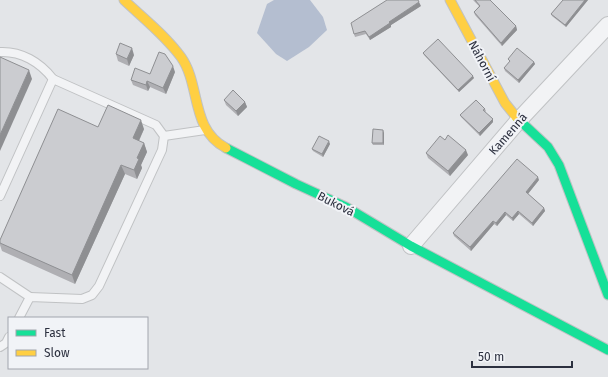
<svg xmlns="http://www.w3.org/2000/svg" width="608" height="377" font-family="'Fira Sans',sans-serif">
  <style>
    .water { fill: #b4bed0 }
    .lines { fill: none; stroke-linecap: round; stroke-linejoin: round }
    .lane-casing { stroke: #c0c2c4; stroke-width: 10 }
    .street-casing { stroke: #c0c2c4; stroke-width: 18 }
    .fast-casing { stroke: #c0c2c4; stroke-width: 11 }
    .slow-casing { stroke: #c0c2c4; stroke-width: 11 }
    .lane { stroke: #f2f3f5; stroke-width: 8 }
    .street { stroke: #f2f3f5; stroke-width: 16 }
    .fast { stroke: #16e098; stroke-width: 9 }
    .slow { stroke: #ffcf43; stroke-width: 9 }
    .wall { fill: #afafb3 }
    .shaded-wall { fill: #8e8f92 }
    .building { fill: #cbccd0; stroke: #8e8f92 }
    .labels { text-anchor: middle; stroke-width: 4; stroke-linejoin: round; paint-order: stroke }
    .street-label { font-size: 12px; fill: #2c303f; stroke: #f1f3f7 }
  </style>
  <rect width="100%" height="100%" fill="#e3e5e8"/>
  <polygon class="water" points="274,0 310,0 323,17 327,30 309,47 287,61 276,54 257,33 267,4"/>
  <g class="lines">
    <g class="lane-casing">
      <g id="lane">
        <path d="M 0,52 C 21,51 40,62 53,79"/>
        <polyline points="164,136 205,130"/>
        <polyline points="0,196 53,79 156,125 164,136 162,150 99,286 92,295 82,299 30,297 19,318"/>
        <polyline points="0,277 30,297"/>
        <polyline points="0,347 6,343 9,337"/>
      </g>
    </g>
    <g class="street-casing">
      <polyline id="street" points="411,246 519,120 608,25"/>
    </g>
    <g class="fast-casing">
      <g id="fast">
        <polyline points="517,118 548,147 559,165 608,295"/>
        <polyline points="226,148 296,184 346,207 411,246 608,350"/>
      </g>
    </g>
    <g class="slow-casing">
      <g id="slow">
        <path d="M 124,0 C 143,18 165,35 181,57 C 201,85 190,129 226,148"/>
        <polyline points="450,0 505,103 517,118"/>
      </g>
    </g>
    <use href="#lane" class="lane"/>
    <use href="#street" class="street"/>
    <use href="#fast" class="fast"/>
    <use href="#slow" class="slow"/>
  </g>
  <g class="wall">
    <polygon points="473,0 490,0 516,26 517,30 502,46 475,15 474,12 479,6"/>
    <polygon points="563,0 588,0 566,27 552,16 551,14"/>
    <polygon points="421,6 391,25 391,27 370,40 366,34 355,37 354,34"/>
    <polygon points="423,53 474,78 459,92 424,55"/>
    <polygon points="116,54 134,55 129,66 118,61"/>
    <polygon points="508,59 534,62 535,64 519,83 505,71 504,68 510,62"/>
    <polygon points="175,72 166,94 150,87 148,91 133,85 131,80 150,74"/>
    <polygon points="224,100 245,102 247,107 238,116 226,105"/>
    <polygon points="485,109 486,111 485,112 493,119 493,122 480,136 461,117 460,115"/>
    <polygon points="98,127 144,129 139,141 144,143 147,152 141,165 142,168 137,179 125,174 75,284 2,251 0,245 0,240"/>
    <polygon points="384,133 384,145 373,145 372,143"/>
    <polygon points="330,144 323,157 313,151 312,149"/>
    <polygon points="426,153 468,155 450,176 428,158"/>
    <polygon points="539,180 528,194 544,208 545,211 533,226 519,214 513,221 506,215 497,226 494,224 471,251 454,236 453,233"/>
  </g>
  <g class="shaded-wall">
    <polygon points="585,0 588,0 566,27 565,25"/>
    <polygon points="419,2 421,6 391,25 391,27 370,40 369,37 389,22"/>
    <polygon points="516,26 517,30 502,46 501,43"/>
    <polygon points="132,48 134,55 129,66 127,59"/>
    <polygon points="534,62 535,64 519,83 518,80"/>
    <polygon points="173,66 175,72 166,94 163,88"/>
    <polygon points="29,70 32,79 0,151 0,135"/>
    <polygon points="473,76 474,78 459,92 458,90"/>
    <polygon points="147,81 150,87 148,91 146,85"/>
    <polygon points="245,102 247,107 238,116 236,111"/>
    <polygon points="493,119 493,122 480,136 479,133"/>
    <polygon points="141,120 144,129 136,147 133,138"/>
    <polygon points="383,130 384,133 384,145 383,143"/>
    <polygon points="329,141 330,144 323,157 322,154"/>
    <polygon points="144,143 147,152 141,165 142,168 137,179 134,170 137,158"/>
    <polygon points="466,150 468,155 450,176 448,171"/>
    <polygon points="121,165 125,174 75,284 72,275"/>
    <polygon points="538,177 539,180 527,195 526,192"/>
    <polygon points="544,208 545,211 533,226 532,223"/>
    <polygon points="518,211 519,214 513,221 512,218"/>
    <polygon points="505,212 506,215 497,226 496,223"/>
    <polygon points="493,221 494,224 471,251 470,247"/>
  </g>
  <g class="building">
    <polygon points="387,0 418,0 419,2 389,22 390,23 369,37 365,31 354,34 351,23"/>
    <polygon points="475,0 490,0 516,26 501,43 474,12 480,6"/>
    <polygon points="563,0 585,0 565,25 551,14"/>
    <polygon points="438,39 473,76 458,90 423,53"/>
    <polygon points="120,43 132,48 127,59 116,54"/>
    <polygon points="517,48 534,62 518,80 504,68 510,61 508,59"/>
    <polygon points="159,52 165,54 173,66 163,88 147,81 146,85 131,80 135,68 150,74"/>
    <polygon points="0,57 29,70 0,135"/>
    <polygon points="233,90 245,102 236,111 224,100"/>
    <polygon points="476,100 485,109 483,110 493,119 479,133 460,115"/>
    <polygon points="108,105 141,120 133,138 144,143 137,158 139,159 134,170 121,165 72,275 0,243 0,240 58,109 98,127"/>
    <polygon points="373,129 383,130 383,143 372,143"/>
    <polygon points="448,135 466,150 448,171 426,153 440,136 445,140"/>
    <polygon points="319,136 329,141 322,154 312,149"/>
    <polygon points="517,159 538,177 526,192 544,208 532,223 518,211 512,218 505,212 496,223 493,221 470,247 453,233"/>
  </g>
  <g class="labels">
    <g class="street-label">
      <text transform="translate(482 61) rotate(62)" y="4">Náhorní</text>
      <text transform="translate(508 134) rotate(-49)" y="4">Kamenná</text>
      <text transform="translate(336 204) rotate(27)" y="4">Buková</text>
    </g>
  </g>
  <rect x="8" y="317" width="140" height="52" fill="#f1f3f7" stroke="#a2a5ad"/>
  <rect x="16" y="330" width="20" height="6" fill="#16e098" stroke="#a2a5ad"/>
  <text x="44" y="337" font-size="12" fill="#2c303f">Fast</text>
  <rect x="16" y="350" width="20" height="6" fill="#ffcf43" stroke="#a2a5ad"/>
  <text x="44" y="357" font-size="12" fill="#2c303f">Slow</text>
  <path d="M472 361v6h100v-6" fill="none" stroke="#2c303f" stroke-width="2"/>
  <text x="478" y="361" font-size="12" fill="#2c303f" stroke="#f1f3f7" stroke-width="3" paint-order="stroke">50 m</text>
</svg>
